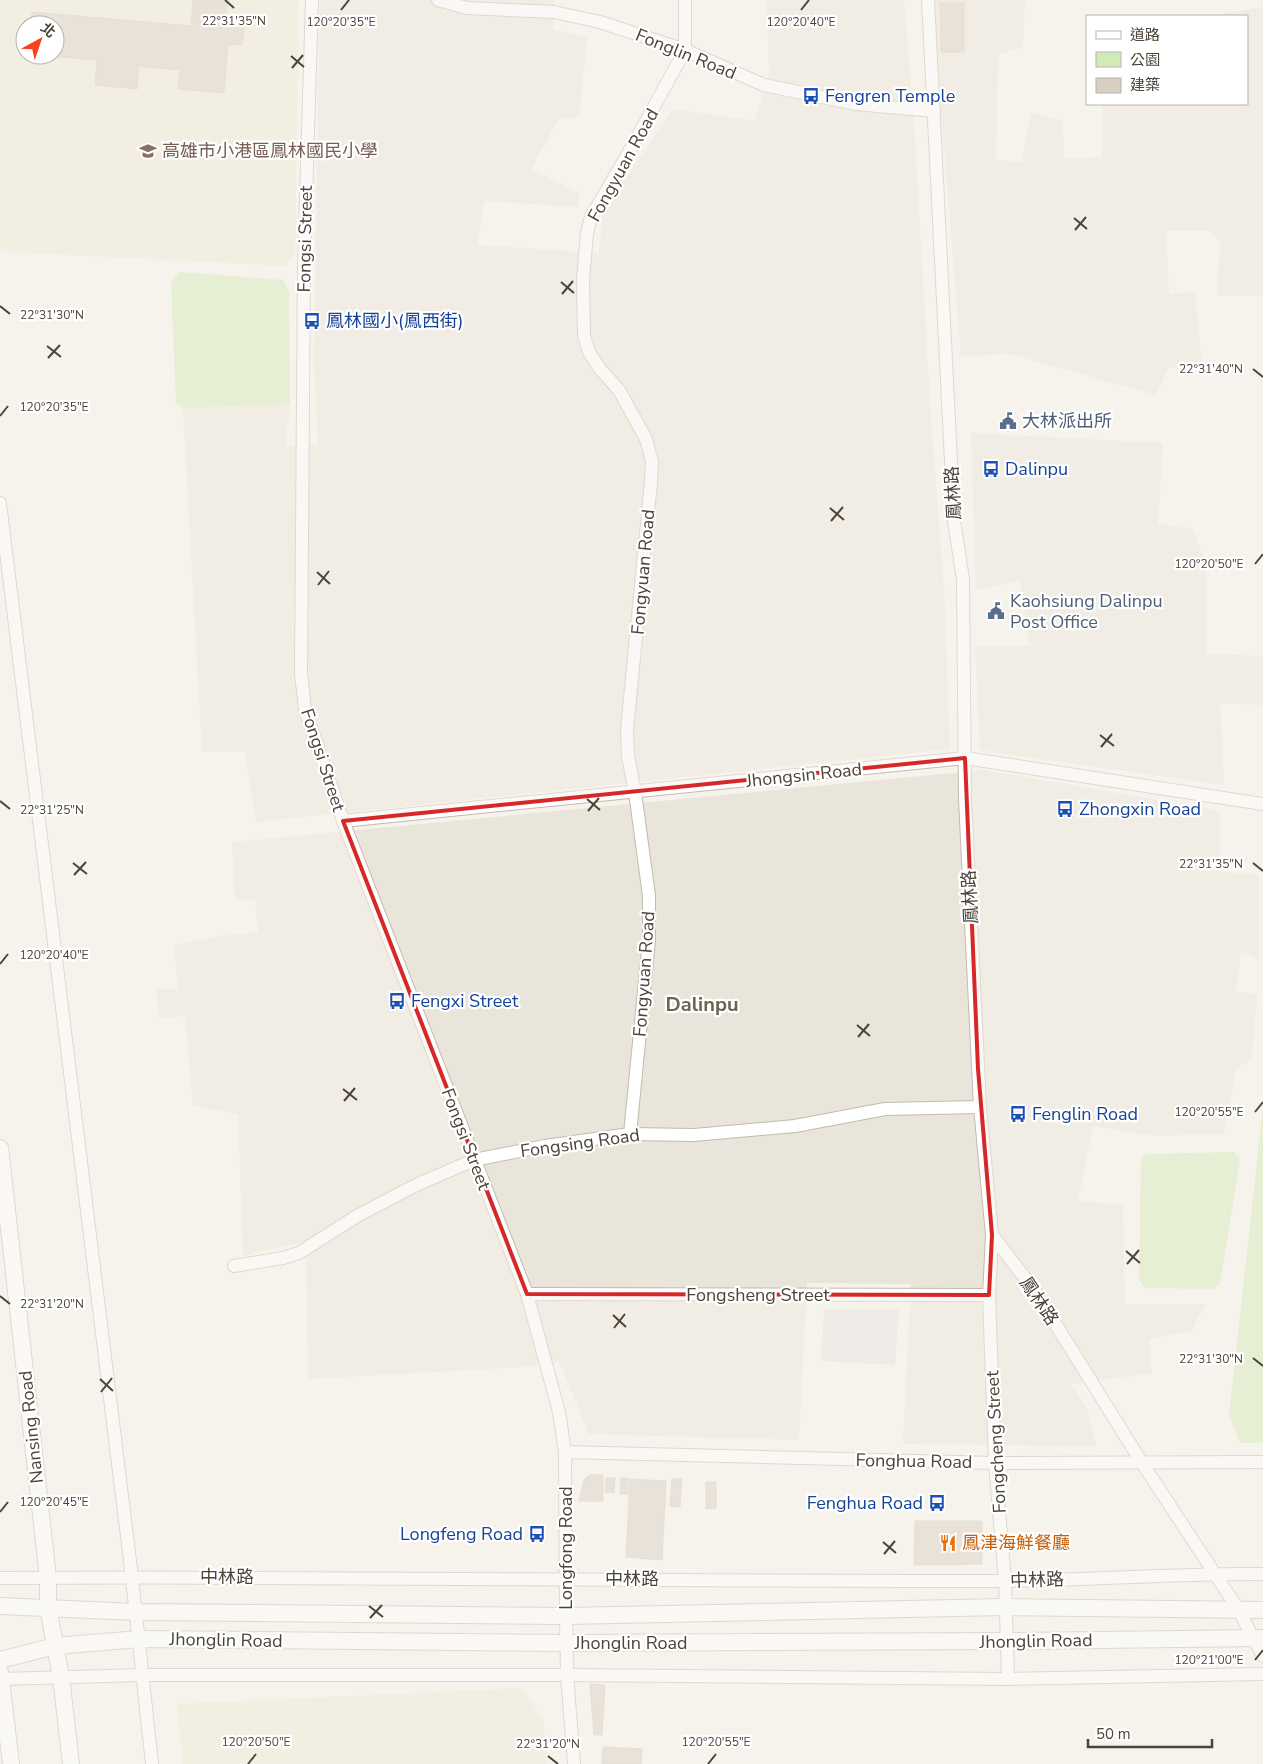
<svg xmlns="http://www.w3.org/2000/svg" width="1263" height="1764" font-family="'Nunito Sans','Noto Sans TC',sans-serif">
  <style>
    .residential { fill: #eae5da }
    .education { fill: #efe8d6; fill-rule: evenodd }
    .green { fill: #d2eab5 }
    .parking { fill: #e5e3e0 }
    .building { fill: #d8cfc1; stroke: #d3c7b4 }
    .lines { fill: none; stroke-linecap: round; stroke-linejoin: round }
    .minor-casing { stroke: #c2bbae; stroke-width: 14 }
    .tertiary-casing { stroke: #c2bbae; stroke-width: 18 }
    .minor { stroke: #fff; stroke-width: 12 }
    .tertiary { stroke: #fff; stroke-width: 16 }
    .marked { fill: none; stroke: #d62828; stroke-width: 4; stroke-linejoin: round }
    .ticks { fill: none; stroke: #4b4439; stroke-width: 2 }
    .labels { text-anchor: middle; stroke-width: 4.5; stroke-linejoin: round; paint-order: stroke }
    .street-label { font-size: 18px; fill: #4b4439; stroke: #fff }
    .transit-label { font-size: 18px; fill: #164399; stroke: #fff; text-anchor: start }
    .education-label { font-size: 18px; fill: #785e54; stroke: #fff; text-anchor: start }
    .service-label { font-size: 18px; fill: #4e5e75; stroke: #fff; text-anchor: start }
    .food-label { font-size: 18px; fill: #c56008; stroke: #fff; text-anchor: start }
    .quarter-label { font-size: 20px; font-weight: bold; fill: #6e6250; stroke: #fff }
    .ticks-label { font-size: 12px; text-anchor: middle; fill: #4b4439; stroke: #fff; stroke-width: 4.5; stroke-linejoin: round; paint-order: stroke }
  </style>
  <rect width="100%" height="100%" fill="#f6f3ec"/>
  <g class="residential">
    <polygon points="320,0 555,0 553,30 587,37 579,118 559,118 531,169 579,193 579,207 484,201 477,245 599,253 603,213 673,109 755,121 769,72 767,0 904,0 914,122 930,404 944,589 950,749 256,822 245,752 202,752 183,408 290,404 285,446 318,445 314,364"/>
    <polygon points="932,0 1025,0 1023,47 998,55 996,160 1022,162 1031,112 1063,121 1064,159 1102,157 1103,104 1247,104 1247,16 1211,16 1263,7 1263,296 1217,296 1220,242 1211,231 1166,231 1169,294 1195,292 1202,364 1168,368 1156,395 1010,354 961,356"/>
    <polygon points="971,433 1163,443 1158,524 1193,529 1206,563 1206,654 1263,656 1263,705 1220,703 1224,785 980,750 975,646 1029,646 1020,580 976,590"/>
    <polygon points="985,770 1220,811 1219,872 1259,875 1259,960 1241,952 1236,992 1257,994 1252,1059 1236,1069 1223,1134 1155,1136 1093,1126 1078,1201 1123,1205 1125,1304 1205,1304 1191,1331 1149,1339 1152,1373 1071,1384 1086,1407 1096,1446 903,1444 911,1284 807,1283 799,1440 589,1434 559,1361 524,1367 308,1379 306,1241 243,1256 238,1114 193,1106 185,1016 159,1018 156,989 178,989 174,946 213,937 258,932 255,899 235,900 232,842"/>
  </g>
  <g class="education">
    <path d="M 0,0 L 299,0 L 295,253 L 286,266 L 10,252 L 0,247 ZM 25,25 L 55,25 L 55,55 L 25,55 Z"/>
    <polygon points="523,1688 543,1720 547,1764 183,1764 177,1704"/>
  </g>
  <g class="green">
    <polygon points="180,272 283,280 289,291 290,404 183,408 176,403 171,282"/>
    <polygon points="1263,1107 1263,1443 1240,1443 1229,1415"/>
    <polygon points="1234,1152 1240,1160 1220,1284 1213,1289 1145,1288 1139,1280 1141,1157 1148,1154"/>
  </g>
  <polygon class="parking" points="824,1309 899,1310 895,1365 821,1361"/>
  <g class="building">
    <polygon points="193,0 228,0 225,27 244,28 242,45 228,44 224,93 178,89 180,70 139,66 137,89 95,85 97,60 38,55 55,55 55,25 31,25 32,12 191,26"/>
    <polygon points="940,3 964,3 964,52 941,52"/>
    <polygon points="589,1475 603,1475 603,1501 579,1501 584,1480"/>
    <polygon points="606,1478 615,1478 614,1493 605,1492"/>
    <polygon points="621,1478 628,1478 628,1494 620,1494"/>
    <polygon points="630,1479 666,1481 662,1560 626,1557"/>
    <polygon points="672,1479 682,1479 680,1507 670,1506"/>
    <polygon points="706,1482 716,1482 716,1508 706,1509"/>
    <polygon points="915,1521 982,1521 982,1564 914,1565"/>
    <polygon points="590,1684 605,1685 602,1735 594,1735"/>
    <polygon points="603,1747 642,1749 641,1764 602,1764"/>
  </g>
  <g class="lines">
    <g class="minor-casing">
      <g id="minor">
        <polyline points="312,0 304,263 301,673 305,709 343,821 527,1294 559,1412 565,1452 566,1616 567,1675 574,1764"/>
        <polyline points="438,0 467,8 554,12 600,22 685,50 764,85 856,104 934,111"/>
        <polyline points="928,0 954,521 963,579 965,799 980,1107 992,1235 989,1295 995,1463 1005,1581 1008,1679"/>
        <polyline points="0,503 131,1569 152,1764"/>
        <polyline points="343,821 965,758 1263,804"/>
        <polyline points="630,1134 649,940 649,896 635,792 628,756 627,730 651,482 652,461 646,439 619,390 600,369 589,352 584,335 583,279 587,233 591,217 633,145 685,50 685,0"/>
        <polyline points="992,1235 1035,1291 1142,1463 1238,1609 1263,1656"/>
        <polyline points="234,1266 283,1258 299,1253 357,1216 416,1185 474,1160 545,1146 630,1134 694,1135 795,1126 885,1109 980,1107"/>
        <polyline points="527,1294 989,1295"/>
        <polyline points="565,1452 995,1463 1263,1462"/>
        <path d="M 0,1578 C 330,1576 660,1582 990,1581 C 1081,1581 1172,1573 1263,1574"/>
        <polyline points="0,1679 142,1675 567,1675 1008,1679 1263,1674"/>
      </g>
    </g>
    <g class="tertiary-casing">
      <g id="tertiary">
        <polyline points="0,1148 48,1578 48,1607 61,1677 71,1764"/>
        <polyline points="0,1606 135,1612 566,1616 1004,1607 1263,1610"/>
        <polyline points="0,1660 55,1646 139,1639 567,1643 1007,1641 1263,1638"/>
        <polyline points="0,1672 11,1764"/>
      </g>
    </g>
    <use href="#minor" class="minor"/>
    <use href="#tertiary" class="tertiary"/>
  </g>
  <path d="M0 0H1263V1764H0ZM 965,758 L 978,1069 L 992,1235 L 989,1295 L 527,1294 L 343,821 Z" fill="#f6f3ec" fill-opacity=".55" fill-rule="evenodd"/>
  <path class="marked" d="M 965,758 L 978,1069 L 992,1235 L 989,1295 L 527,1294 L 343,821 Z"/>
  <path class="ticks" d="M 225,0 L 234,8M 341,10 L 349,0M 801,10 L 809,0M 291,56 L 304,67M 292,68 L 303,55M 1074,218 L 1087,229M 1075,230 L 1086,217M 561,282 L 574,293M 562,294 L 573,281M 0,306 L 10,314M 47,346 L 61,357M 48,358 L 60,345M 1253,369 L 1263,377M 0,416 L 8,406M 830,508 L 844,520M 831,521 L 843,507M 1255,564 L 1263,554M 317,572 L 330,584M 318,585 L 329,571M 1100,735 L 1114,746M 1101,747 L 1112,734M 587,799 L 600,810M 0,801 L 10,809M 588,811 L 599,798M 73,863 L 87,874M 1253,863 L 1263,871M 74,875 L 86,862M 0,964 L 8,954M 857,1025 L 870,1036M 858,1037 L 869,1024M 343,1089 L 357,1100M 344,1101 L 355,1088M 1255,1112 L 1263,1102M 1126,1251 L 1140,1263M 1127,1264 L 1139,1250M 0,1296 L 10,1304M 613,1315 L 626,1327M 614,1328 L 625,1314M 1253,1358 L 1263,1366M 100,1379 L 113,1391M 101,1392 L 112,1378M 0,1512 L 8,1502M 883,1542 L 896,1553M 884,1554 L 895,1541M 369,1606 L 383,1617M 370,1618 L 382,1605M 1255,1660 L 1263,1650M 548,1756 L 558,1764M 248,1764 L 256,1754M 708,1764 L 716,1754"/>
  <defs>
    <g id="bus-bare" transform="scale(1.35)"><path d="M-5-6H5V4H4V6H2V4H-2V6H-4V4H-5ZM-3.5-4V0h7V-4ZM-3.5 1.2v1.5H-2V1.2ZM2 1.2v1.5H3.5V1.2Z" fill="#1a4fb4" stroke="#fff" stroke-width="2.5" paint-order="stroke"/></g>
    <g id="school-bare" transform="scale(1.35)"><path d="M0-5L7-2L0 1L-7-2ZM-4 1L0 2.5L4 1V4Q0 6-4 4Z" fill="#8d6e63" stroke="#fff" stroke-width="2.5" paint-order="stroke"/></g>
    <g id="civic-bare" transform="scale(1.35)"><path d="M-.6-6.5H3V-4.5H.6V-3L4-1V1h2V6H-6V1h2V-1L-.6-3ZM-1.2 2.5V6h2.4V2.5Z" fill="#5c6f8a" stroke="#fff" stroke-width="2.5" paint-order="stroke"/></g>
    <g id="restaurant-bare" transform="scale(1.35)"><path d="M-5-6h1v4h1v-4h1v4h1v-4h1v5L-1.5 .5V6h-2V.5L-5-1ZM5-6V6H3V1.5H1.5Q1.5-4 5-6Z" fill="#e8710a" stroke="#fff" stroke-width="2.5" paint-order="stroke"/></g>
  </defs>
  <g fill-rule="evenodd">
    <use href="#bus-bare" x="811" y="96"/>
    <use href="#school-bare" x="148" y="151"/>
    <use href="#bus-bare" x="312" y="321"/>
    <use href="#civic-bare" x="1008" y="421"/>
    <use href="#bus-bare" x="991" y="469"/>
    <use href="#civic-bare" x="996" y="611"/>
    <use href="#bus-bare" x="1065" y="809"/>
    <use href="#bus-bare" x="397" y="1001"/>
    <use href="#bus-bare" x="1018" y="1114"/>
    <use href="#bus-bare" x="937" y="1503"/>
    <use href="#bus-bare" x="537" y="1534"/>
    <use href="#restaurant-bare" x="948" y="1543"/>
  </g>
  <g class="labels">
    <g class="street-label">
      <text transform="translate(686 54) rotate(22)" y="6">Fonglin Road</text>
      <text transform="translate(623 165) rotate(-61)" y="6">Fongyuan Road</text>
      <text transform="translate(305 239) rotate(-89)" y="6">Fongsi Street</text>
      <text transform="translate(953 493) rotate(-93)" y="6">鳳林路</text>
      <text transform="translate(643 572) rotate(-85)" y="6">Fongyuan Road</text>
      <text transform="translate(323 760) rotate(72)" y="6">Fongsi Street</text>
      <text transform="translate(804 775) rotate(-6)" y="6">Jhongsin Road</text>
      <text transform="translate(970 897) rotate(-93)" y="6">鳳林路</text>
      <text transform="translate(644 974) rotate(-86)" y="6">Fongyuan Road</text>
      <text transform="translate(466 1139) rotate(69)" y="6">Fongsi Street</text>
      <text transform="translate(580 1143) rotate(-8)" y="6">Fongsing Road</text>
      <text x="758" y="1301">Fongsheng Street</text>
      <text transform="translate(1039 1301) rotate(56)" y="6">鳳林路</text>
      <text transform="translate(31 1427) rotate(-96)" y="6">Nansing Road</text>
      <text transform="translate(996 1442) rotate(-93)" y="6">Fongcheng Street</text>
      <text transform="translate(914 1461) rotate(1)" y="6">Fonghua Road</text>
      <text transform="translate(566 1548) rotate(-90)" y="6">Longfong Road</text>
      <text x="227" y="1583">中林路</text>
      <text x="632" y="1585">中林路</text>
      <text transform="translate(1037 1580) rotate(-2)" y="6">中林路</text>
      <text transform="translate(226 1640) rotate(1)" y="6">Jhonglin Road</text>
      <text transform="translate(1036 1641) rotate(-1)" y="6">Jhonglin Road</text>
      <text x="631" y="1649">Jhonglin Road</text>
    </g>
    <g class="transit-label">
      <text x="825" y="102">Fengren Temple</text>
      <text x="326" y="327">鳳林國小(鳳西街)</text>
      <text x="1005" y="475">Dalinpu</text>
      <text x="1079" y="815">Zhongxin Road</text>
      <text x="411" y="1007">Fengxi Street</text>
      <text x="1032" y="1120">Fenglin Road</text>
      <text x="923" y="1509" text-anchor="end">Fenghua Road</text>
      <text x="523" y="1540" text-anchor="end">Longfeng Road</text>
    </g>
    <g class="education-label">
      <text x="162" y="157">高雄市小港區鳳林國民小學</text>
    </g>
    <g class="service-label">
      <text x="1022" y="427">大林派出所</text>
      <text x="1010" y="607">Kaohsiung Dalinpu<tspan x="1010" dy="21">Post Office</tspan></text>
    </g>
    <g class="food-label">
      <text x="962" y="1549">鳳津海鮮餐廳</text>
    </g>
    <g class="quarter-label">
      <text x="702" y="1011">Dalinpu</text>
    </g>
  </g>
  <g class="ticks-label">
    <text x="234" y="25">22°31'35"N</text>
    <text x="341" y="26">120°20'35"E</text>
    <text x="801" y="26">120°20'40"E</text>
    <text x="52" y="319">22°31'30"N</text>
    <text x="1211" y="373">22°31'40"N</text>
    <text x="54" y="411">120°20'35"E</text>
    <text x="1209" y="568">120°20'50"E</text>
    <text x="52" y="814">22°31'25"N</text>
    <text x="1211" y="868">22°31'35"N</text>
    <text x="54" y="959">120°20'40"E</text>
    <text x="1209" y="1116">120°20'55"E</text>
    <text x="52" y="1308">22°31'20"N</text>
    <text x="1211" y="1363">22°31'30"N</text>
    <text x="54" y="1506">120°20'45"E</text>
    <text x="1209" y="1664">120°21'00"E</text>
    <text x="256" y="1746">120°20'50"E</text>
    <text x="716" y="1746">120°20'55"E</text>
    <text x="548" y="1748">22°31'20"N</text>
  </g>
  <rect x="1086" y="15" width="162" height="90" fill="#ffffff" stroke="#b7b4b0"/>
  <rect x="1096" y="31" width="25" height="8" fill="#ffffff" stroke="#b7b4b0"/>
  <text x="1130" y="40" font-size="15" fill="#4b4439">道路</text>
  <rect x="1096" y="52" width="25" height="15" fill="#d2eab5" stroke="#b7b4b0"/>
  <text x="1130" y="65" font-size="15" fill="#4b4439">公園</text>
  <rect x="1096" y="78" width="25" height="15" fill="#d8cfc1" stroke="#b7b4b0"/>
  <text x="1130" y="90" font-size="15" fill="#4b4439">建築</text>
  <g transform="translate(40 40) rotate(40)"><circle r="24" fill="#ffffff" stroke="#b7b4b0"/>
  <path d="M0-4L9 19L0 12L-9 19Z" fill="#fc3f1d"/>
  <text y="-8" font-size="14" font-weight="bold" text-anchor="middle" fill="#4b4439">北</text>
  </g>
  <path d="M1088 1739v8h124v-8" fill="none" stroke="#4b4439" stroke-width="2.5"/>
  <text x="1096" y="1739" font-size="15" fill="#4b4439" stroke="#ffffff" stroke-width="4" paint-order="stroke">50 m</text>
</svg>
